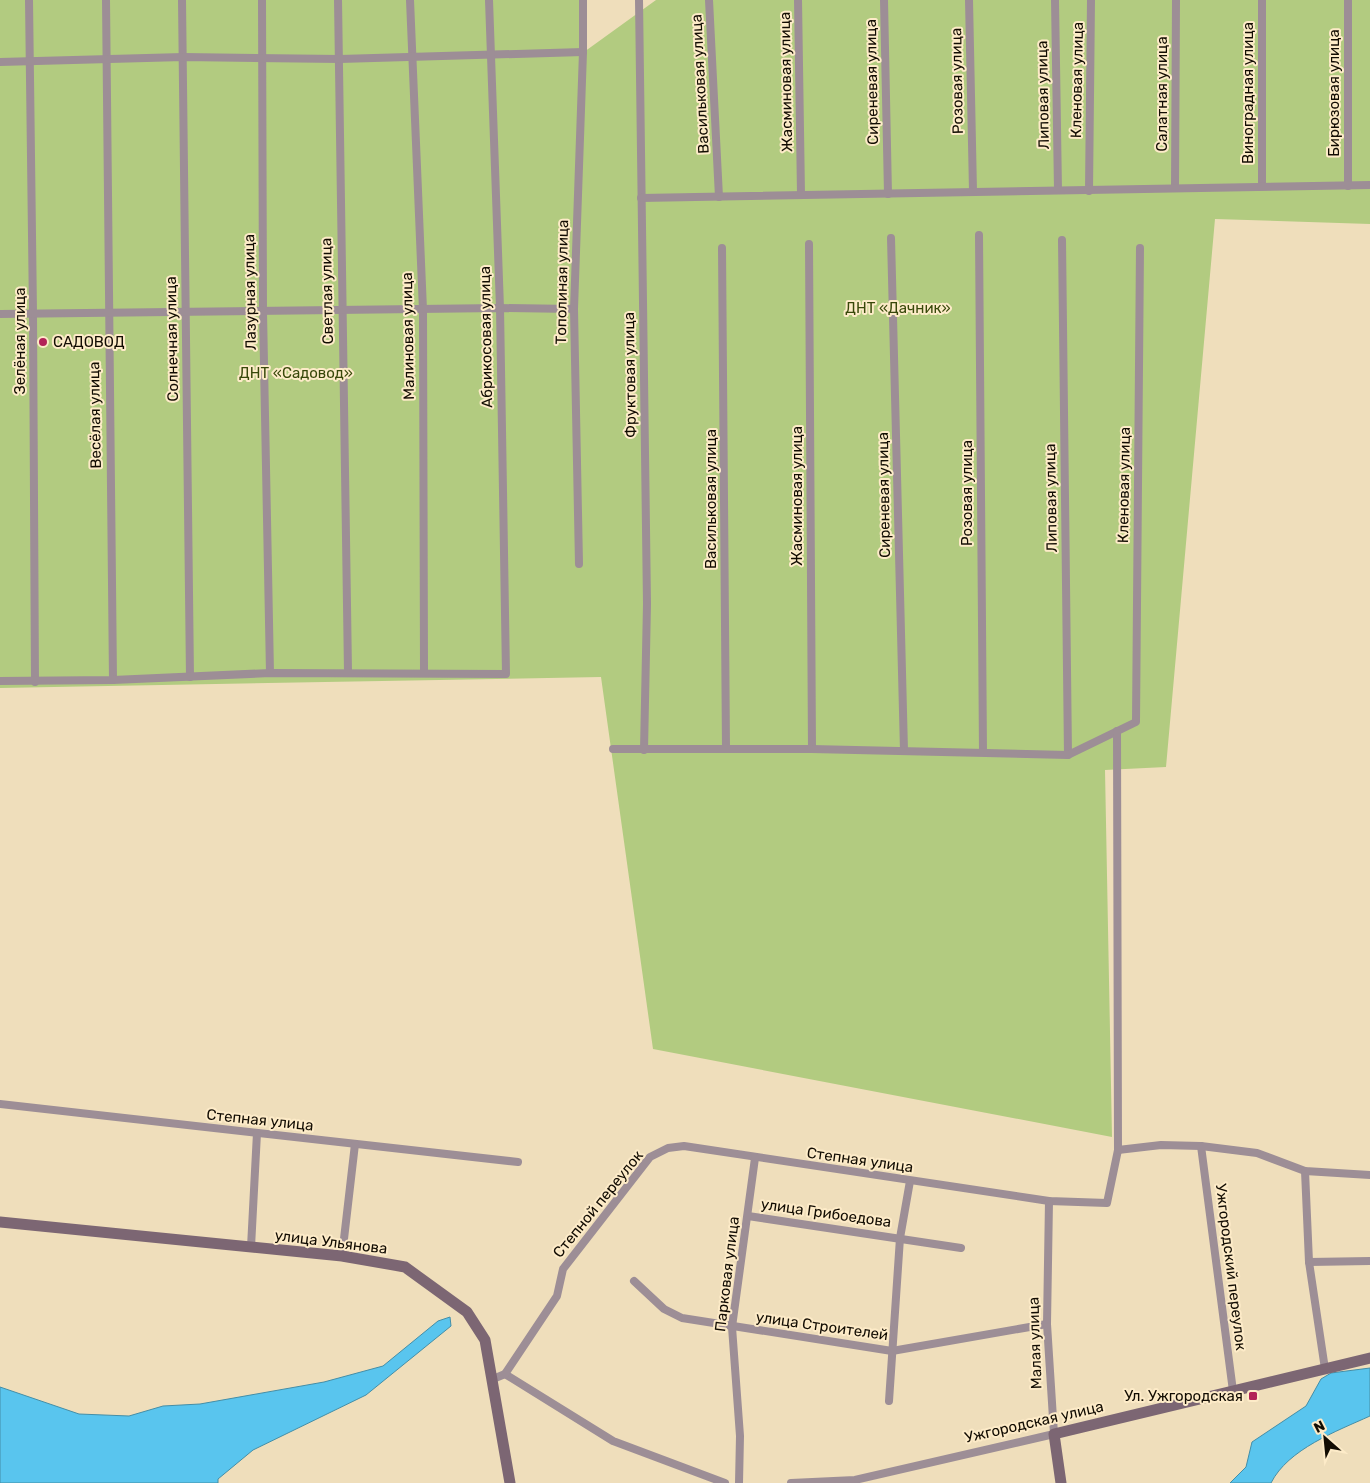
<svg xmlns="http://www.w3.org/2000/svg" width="1370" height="1483" font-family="Rubik,sans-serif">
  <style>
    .green { fill: #b2cb80 }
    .water { fill: #59c5ee; stroke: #448ea7 }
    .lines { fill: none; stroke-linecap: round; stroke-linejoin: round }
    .street { stroke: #9d8e96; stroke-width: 8 }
    .secondary { stroke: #7c6673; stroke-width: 11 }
    .poi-dot { fill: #b22357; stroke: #fdebc8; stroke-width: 2 }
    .labels { text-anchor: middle; stroke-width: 4; stroke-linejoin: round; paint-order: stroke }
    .street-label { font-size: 15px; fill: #120c02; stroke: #fdebc8 }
    .park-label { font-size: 15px; fill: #38480a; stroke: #fdebc8 }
    .poi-label { font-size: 15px; fill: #120c02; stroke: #fdebc8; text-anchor: start }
  </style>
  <rect width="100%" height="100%" fill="#efdebb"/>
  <polygon class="green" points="0,0 584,0 584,52 656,0 1370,0 1370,224 1215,219 1166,767 1105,770 1112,1137 653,1049 601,677 0,688"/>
  <g class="water">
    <polygon points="450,1317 451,1326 366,1395 253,1450 218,1479 218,1483 0,1483 0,1387 79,1414 129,1416 163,1406 200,1404 324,1382 383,1366 438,1321"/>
    <path d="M 1370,1368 L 1370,1416 C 1337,1431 1288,1449 1271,1483 L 1230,1483 L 1246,1467 L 1252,1442 L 1306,1406 L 1321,1379 L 1331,1373 Z"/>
  </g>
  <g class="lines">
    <g class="street">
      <polyline points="29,0 33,313 35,682"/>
      <polyline points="106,0 113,680"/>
      <polyline points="182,0 190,677"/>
      <polyline points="262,0 263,312 270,673"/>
      <polyline points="338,0 348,672"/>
      <polyline points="410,0 423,310 424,672"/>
      <polyline points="639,0 647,604 644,750"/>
      <polyline points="709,0 719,197"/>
      <polyline points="798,0 801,194"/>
      <polyline points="884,0 888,194"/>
      <polyline points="969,0 973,191"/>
      <polyline points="1055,0 1058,190"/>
      <polyline points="0,62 183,57 340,59 583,52"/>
      <polyline points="1262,186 1262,0"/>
      <polyline points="1348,186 1348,0"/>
      <polyline points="1175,187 1176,0"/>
      <polyline points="1089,191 1091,0"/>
      <polyline points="641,198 1370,185"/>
      <polyline points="979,235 983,752"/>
      <polyline points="891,238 904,751"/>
      <polyline points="1062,240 1068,755"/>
      <polyline points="809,244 812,749"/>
      <polyline points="722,248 726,749"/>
      <polyline points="0,314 500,308 574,309"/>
      <polyline points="579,564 574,309 583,52 583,0"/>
      <polyline points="0,681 113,680 270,673 506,674 500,308 489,0"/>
      <polyline points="613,749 812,749 1068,755 1136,722 1140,248"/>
      <polyline points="0,1104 518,1162"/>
      <polyline points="1201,1146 1233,1391"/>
      <polyline points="1118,1150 1161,1145 1201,1146 1257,1153 1305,1171 1370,1175"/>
      <polyline points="1305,1171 1309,1262 1325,1369"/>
      <polyline points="748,1216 961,1248"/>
      <polyline points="251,1247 257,1133"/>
      <polyline points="342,1256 355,1144"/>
      <polyline points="1309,1262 1370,1261"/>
      <polyline points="634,1281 664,1309 682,1318 892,1351 1047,1324"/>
      <polyline points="505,1374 613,1441 725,1483"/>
      <polyline points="493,1379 505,1374 557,1296 563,1269 650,1157 668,1148 684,1146 1049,1201 1107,1203 1118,1150 1117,731"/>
      <polyline points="889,1401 900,1238 910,1181"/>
      <polyline points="739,1483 740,1436 732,1327 755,1158"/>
      <polyline points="791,1483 855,1480 1054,1434 1047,1324 1049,1201"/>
    </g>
    <g class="secondary">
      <polyline points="0,1222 342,1256 405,1267 467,1312 485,1340 510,1483"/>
      <polyline points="1061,1483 1054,1434 1370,1358"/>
    </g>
  </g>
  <g class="poi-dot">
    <circle cx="43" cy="342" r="5"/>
    <rect x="1248" y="1391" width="10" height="10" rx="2.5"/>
  </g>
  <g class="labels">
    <g class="street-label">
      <text transform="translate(1077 80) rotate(-89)" y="5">Кленовая улица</text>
      <text transform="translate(957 81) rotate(-91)" y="5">Розовая улица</text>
      <text transform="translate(786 82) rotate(-91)" y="5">Жасминовая улица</text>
      <text transform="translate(872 82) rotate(-91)" y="5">Сиреневая улица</text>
      <text transform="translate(700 84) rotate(-93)" y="5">Васильковая улица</text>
      <text transform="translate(1248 93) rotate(-90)" y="5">Виноградная улица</text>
      <text transform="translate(1334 93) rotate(-90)" y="5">Бирюзовая улица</text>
      <text transform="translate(1162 94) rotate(-90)" y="5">Салатная улица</text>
      <text transform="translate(1043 95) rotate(-91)" y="5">Липовая улица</text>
      <text transform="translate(562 282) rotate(-89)" y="5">Тополиная улица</text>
      <text transform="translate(327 291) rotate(-91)" y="5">Светлая улица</text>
      <text transform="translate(250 292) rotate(-91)" y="5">Лазурная улица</text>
      <text transform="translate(408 336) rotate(-91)" y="5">Малиновая улица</text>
      <text transform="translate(486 337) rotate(-91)" y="5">Абрикосовая улица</text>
      <text transform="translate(172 339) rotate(-91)" y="5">Солнечная улица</text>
      <text transform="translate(20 341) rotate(-90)" y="5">Зелёная улица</text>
      <text transform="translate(630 375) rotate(-91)" y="5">Фруктовая улица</text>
      <text transform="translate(95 415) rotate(-91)" y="5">Весёлая улица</text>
      <text transform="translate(1124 485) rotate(-89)" y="5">Кленовая улица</text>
      <text transform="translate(967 493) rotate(-90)" y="5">Розовая улица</text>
      <text transform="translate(884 495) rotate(-91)" y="5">Сиреневая улица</text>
      <text transform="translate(797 496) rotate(-90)" y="5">Жасминовая улица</text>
      <text transform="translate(1051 498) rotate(-91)" y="5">Липовая улица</text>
      <text transform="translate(711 499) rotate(-90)" y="5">Васильковая улица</text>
      <text transform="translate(260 1120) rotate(6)" y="5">Степная улица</text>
      <text transform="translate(860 1160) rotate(8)" y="5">Степная улица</text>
      <text transform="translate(598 1204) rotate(-51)" y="5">Степной переулок</text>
      <text transform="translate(826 1213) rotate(8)" y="5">улица Грибоедова</text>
      <text transform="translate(331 1242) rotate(7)" y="5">улица Ульянова</text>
      <text transform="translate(1231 1267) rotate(83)" y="5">Ужгородский переулок</text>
      <text transform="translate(727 1274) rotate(-83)" y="5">Парковая улица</text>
      <text transform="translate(822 1326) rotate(8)" y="5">улица Строителей</text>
      <text transform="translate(1035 1343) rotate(-92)" y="5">Малая улица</text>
      <text transform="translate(1034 1422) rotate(-13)" y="5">Ужгородская улица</text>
    </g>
    <g class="park-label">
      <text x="898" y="313">ДНТ «Дачник»</text>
      <text x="296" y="378">ДНТ «Садовод»</text>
    </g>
    <g class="poi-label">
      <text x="53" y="347">САДОВОД</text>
      <text x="1243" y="1401" text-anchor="end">Ул. Ужгородская</text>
    </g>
  </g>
  <g transform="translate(1325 1438) rotate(333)" stroke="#fdebc8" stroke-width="4" paint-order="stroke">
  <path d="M0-4L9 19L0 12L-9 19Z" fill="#120c02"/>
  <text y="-8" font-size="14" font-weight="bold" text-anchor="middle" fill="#120c02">N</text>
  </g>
</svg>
